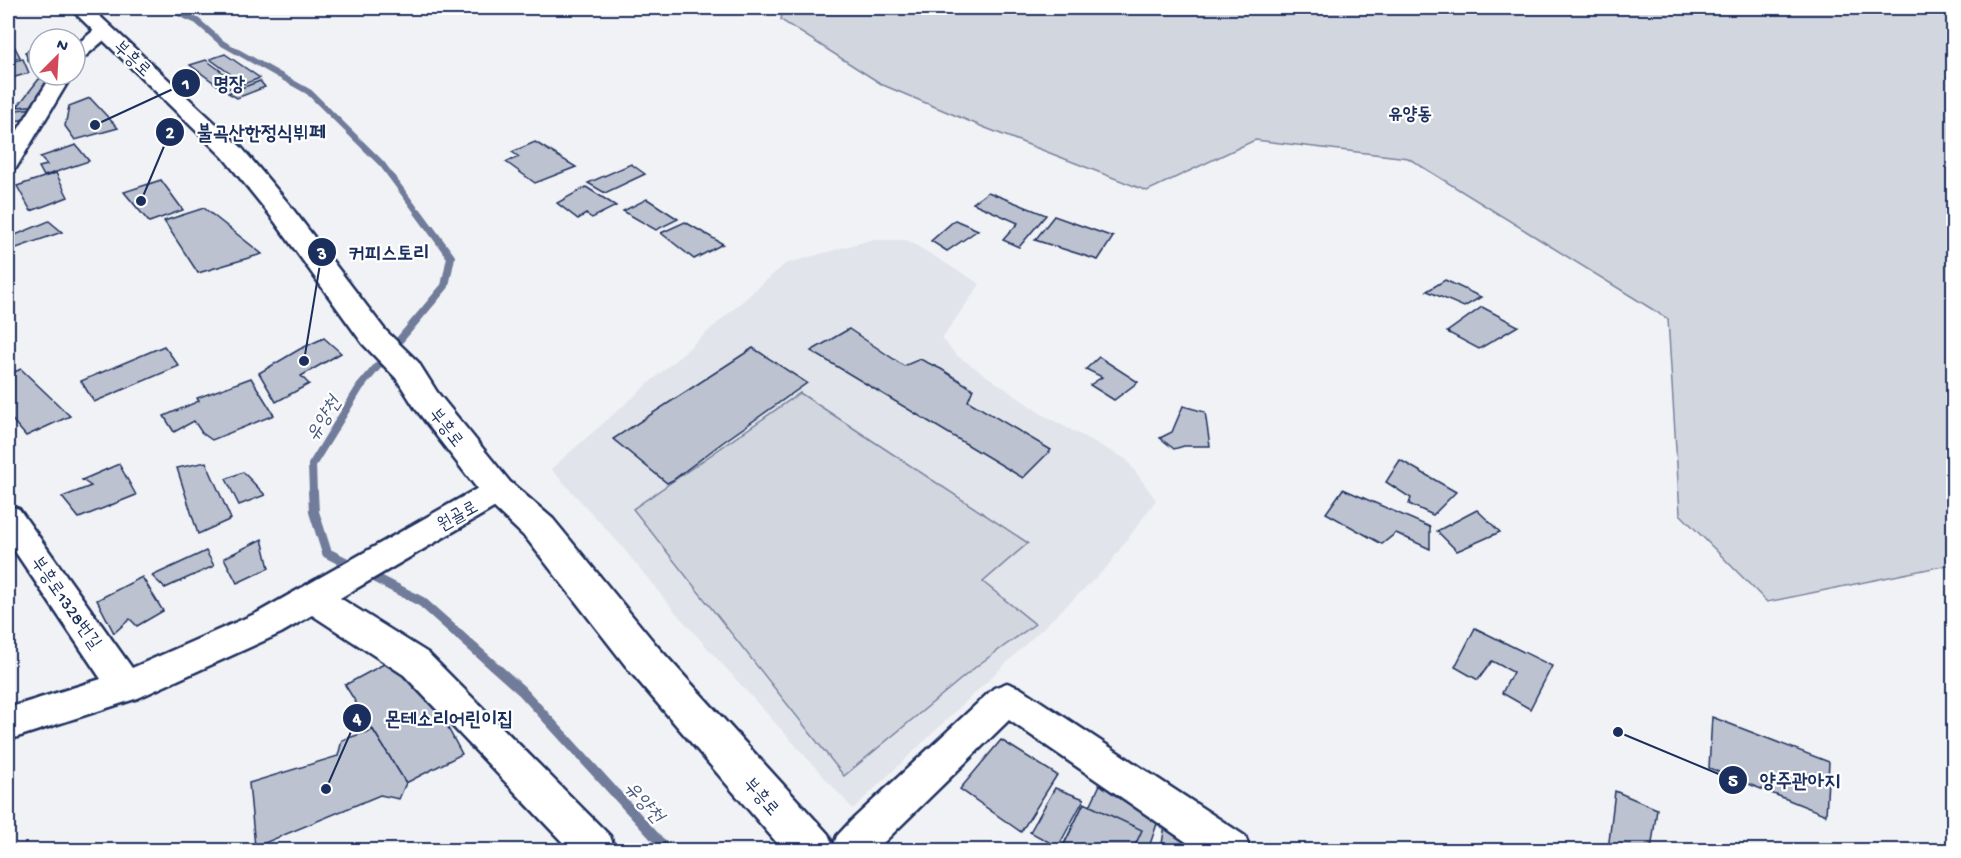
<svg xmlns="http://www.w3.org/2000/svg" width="1961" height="858" font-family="'Gochi Hand','Poor Story',sans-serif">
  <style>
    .built { fill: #e1e4ea }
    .green { fill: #d2d6df; stroke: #76829e; stroke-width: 1.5 }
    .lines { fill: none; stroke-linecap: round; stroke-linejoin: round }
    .stream-far2 { stroke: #707c9a; stroke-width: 6 }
    .stream-far1 { stroke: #707c9a; stroke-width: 8 }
    .stream { stroke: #707c9a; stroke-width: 10 }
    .building { fill: #bcc2d0; stroke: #1b2f5e; stroke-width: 1.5 }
    .minor-casing { stroke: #1b2f5e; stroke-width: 5 }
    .major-casing { stroke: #1b2f5e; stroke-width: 5 }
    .minor { fill: #fff; fill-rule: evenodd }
    .major { fill: #fff; fill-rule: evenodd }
    .labels { text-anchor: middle; stroke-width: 4.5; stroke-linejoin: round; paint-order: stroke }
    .street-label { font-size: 18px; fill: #1b2f5e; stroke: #fff }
    .far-quarter-label { font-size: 18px; font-weight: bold; fill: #1b2f5e; stroke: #fff }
    .water-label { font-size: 20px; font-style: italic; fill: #4c5c81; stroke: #fff }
    .leader { fill: none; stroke: #1b2f5e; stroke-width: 2 }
    .callout-dot { fill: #1b2f5e; stroke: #fff; stroke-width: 2 }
    .mark-label { font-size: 18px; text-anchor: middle; font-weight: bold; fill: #fff }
    .callout-label { font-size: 20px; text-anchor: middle; font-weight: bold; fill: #1b2f5e; stroke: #fff; stroke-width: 4.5; stroke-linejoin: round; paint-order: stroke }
  </style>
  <rect width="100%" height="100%" fill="#f1f2f5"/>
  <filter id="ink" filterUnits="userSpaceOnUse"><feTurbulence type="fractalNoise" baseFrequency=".0167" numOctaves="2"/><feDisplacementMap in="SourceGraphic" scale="12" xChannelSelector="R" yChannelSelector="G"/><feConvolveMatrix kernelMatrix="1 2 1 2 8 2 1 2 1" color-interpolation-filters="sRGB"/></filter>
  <g filter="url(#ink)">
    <polygon class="built" points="870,240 907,240 980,284 942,338 955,354 1043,415 1126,459 1156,500 1107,567 853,809 677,614 618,542 551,469 785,264"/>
    <g class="green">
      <polygon points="783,8 1953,8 1953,564 1767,602 1680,514 1668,319 1408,158 1255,140 1147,191 983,127 883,85 781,20"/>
      <polygon points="800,393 1028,543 983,582 1035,624 978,665 844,776 633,509"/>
    </g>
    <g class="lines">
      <polyline class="stream-far2" points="167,8 197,21 222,43 309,92 382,164 419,214"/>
      <polyline class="stream-far1" points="313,493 312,465 360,387 445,286 451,257 418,212"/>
      <g class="stream">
        <polyline points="313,492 314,512 327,553 355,567"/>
        <polyline points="366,573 422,602 522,691 667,850"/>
      </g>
    </g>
    <g class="building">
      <polygon points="10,38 20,57 8,60 8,39"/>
      <polygon points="39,45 39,59 29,62 25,52"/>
      <polygon points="225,54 260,78 244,84 210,59"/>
      <polygon points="23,59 29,73 8,79 8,62"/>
      <polygon points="206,60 240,85 224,90 190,65"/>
      <polygon points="58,76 41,105 17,107 39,79"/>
      <polygon points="260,81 265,87 237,98 228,93"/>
      <polygon points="90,98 118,128 75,140 65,126 69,106"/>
      <polygon points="41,107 33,118 8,122 8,111"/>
      <polygon points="535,142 576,167 535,183 506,162 519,157 512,152"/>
      <polygon points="76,145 89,161 44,176 39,167 47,165 40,157"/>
      <polygon points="631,164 645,174 605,193 588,183"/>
      <polygon points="56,173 68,197 31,211 17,186"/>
      <polygon points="161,180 183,210 149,222 124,192"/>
      <polygon points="586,187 616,206 592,218 586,214 578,219 557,203"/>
      <polygon points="988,192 1046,215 1019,247 1003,240 1018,223 973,203"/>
      <polygon points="647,199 678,219 656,230 623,211"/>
      <polygon points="204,208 262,254 198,273 164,221"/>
      <polygon points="1054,216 1113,237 1098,260 1035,240"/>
      <polygon points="955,220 978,230 947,251 931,241"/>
      <polygon points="49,221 62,232 8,251 8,238"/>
      <polygon points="685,222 723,244 694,259 661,233"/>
      <polygon points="1445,280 1481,297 1464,307 1427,291"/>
      <polygon points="1482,307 1518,326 1479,349 1447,332"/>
      <polygon points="849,329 904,366 920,359 941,369 973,389 968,401 1051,450 1023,478 811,351"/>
      <polygon points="324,338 341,353 301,376 309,384 276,402 259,373 300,349"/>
      <polygon points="164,346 179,366 94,402 81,381"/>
      <polygon points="753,348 807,383 722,443 673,480 667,483 613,439"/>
      <polygon points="1099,357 1138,382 1114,400 1090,385 1102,377 1086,369"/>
      <polygon points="21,369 70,416 26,436 8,415 8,375"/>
      <polygon points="251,378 274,415 212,440 202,433 194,421 174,432 164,416 199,401 197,398"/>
      <polygon points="1183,406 1205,412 1210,446 1184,446 1174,449 1160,438 1172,432"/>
      <polygon points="1400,460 1456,492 1433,515 1409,504 1411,498 1386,482"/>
      <polygon points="206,462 231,519 198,534 177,468"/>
      <polygon points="119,464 136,495 79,518 62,497 91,486 82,480"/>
      <polygon points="243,472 265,495 239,505 226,479"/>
      <polygon points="1343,489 1430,527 1430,549 1396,533 1382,544 1326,513"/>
      <polygon points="1477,510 1500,532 1457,551 1437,531"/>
      <polygon points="262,539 269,568 237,583 224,558"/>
      <polygon points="206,551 214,566 165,588 152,576"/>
      <polygon points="142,577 163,611 137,626 130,619 114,633 97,600"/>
      <polygon points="1475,628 1552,666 1530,709 1502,693 1513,672 1492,661 1478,680 1455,667"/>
      <polygon points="397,657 417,671 462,754 406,783 345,685"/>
      <polygon points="1712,717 1829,762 1826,815 1709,768"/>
      <polygon points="373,730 406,783 399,799 380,795 255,847 249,783 338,756 342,740"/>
      <polygon points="1001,740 1057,775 1021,832 960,789"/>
      <polygon points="1103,778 1160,815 1148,850 1061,850 1084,803 1090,806"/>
      <polygon points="1055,788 1084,799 1058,847 1030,832"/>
      <polygon points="1615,791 1657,809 1651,850 1608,850"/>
      <polygon points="1084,803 1142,830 1133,850 1069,850 1063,847"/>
      <polygon points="1166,819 1200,835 1187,850 1161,850"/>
    </g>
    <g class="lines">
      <g class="minor-casing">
        <g id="minor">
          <polygon points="104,25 110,27 113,31 110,35 82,59 75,61 75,46 98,27"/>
          <polygon points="52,75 72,75 19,163 16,168 8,169 8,146"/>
          <polygon points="498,480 509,483 513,491 509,499 340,598 428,653 610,836 615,850 570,850 404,675 312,615 281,633 138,698 8,740 8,708 101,679 8,541 8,505 19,509 132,668 257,613 487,483"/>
          <polygon points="1007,683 1020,688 1245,836 1250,850 1198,850 1009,720 876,850 832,850 837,836 851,821 994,688"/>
        </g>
      </g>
      <g class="major-casing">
        <polygon id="major" points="70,8 91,8 241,147 288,203 385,330 418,362 437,392 510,482 553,519 657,646 828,834 835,850 783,850 629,670 527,539 486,500 415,408 396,378 363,344 270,215 223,157"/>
      </g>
      <use href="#minor" class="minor"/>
      <use href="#major" class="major"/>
    </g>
  </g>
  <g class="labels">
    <g class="street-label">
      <text transform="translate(133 58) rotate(43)" y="6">부흥로</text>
      <text transform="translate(447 427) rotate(52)" y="6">부흥로</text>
      <text transform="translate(457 515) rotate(-29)" y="6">원골로</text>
      <text transform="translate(67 602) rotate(55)" y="6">부흥로1328번길</text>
      <text transform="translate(762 796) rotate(49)" y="6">부흥로</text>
    </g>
    <g class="far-quarter-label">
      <text x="1410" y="119">유양동</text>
    </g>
    <g class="water-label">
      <text transform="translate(322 418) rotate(-58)" y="7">유양천</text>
      <text transform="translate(645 801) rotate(48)" y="7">유양천</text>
    </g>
  </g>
  <path class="leader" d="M95 125L186 83M141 201L170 132M304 361L322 252M326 789L357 718M1618 732L1733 780"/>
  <g class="callout-dot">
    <circle cx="95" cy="125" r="6"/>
    <circle cx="141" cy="201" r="6"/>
    <circle cx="304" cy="361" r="6"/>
    <circle cx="326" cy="789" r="6"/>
    <circle cx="1618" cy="732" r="6"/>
    <circle cx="186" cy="83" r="15"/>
    <circle cx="170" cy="132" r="15"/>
    <circle cx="322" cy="252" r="15"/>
    <circle cx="357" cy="718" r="15"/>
    <circle cx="1733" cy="780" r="15"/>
  </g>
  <g class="mark-label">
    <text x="186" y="89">1</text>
    <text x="170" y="138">2</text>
    <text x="322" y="259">3</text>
    <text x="357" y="724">4</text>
    <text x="1733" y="786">5</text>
  </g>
  <g class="callout-label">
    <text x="229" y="90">명장</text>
    <text x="261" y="139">불곡산한정식뷔페</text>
    <text x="389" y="259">커피스토리</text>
    <text x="449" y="725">몬테소리어린이집</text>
    <text x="1800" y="787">양주관아지</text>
  </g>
  <rect width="1961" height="858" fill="none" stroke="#fff" stroke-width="30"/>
  <rect x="15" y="15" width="1931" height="828" fill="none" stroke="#1b2f5e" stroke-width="2" filter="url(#ink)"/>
  <g transform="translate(57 57) rotate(24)"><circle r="28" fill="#ffffff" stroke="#a4acbf" stroke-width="1.5"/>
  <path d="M0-4.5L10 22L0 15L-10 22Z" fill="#d1495b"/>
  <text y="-9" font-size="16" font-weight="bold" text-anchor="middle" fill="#1b2f5e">N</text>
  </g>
</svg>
